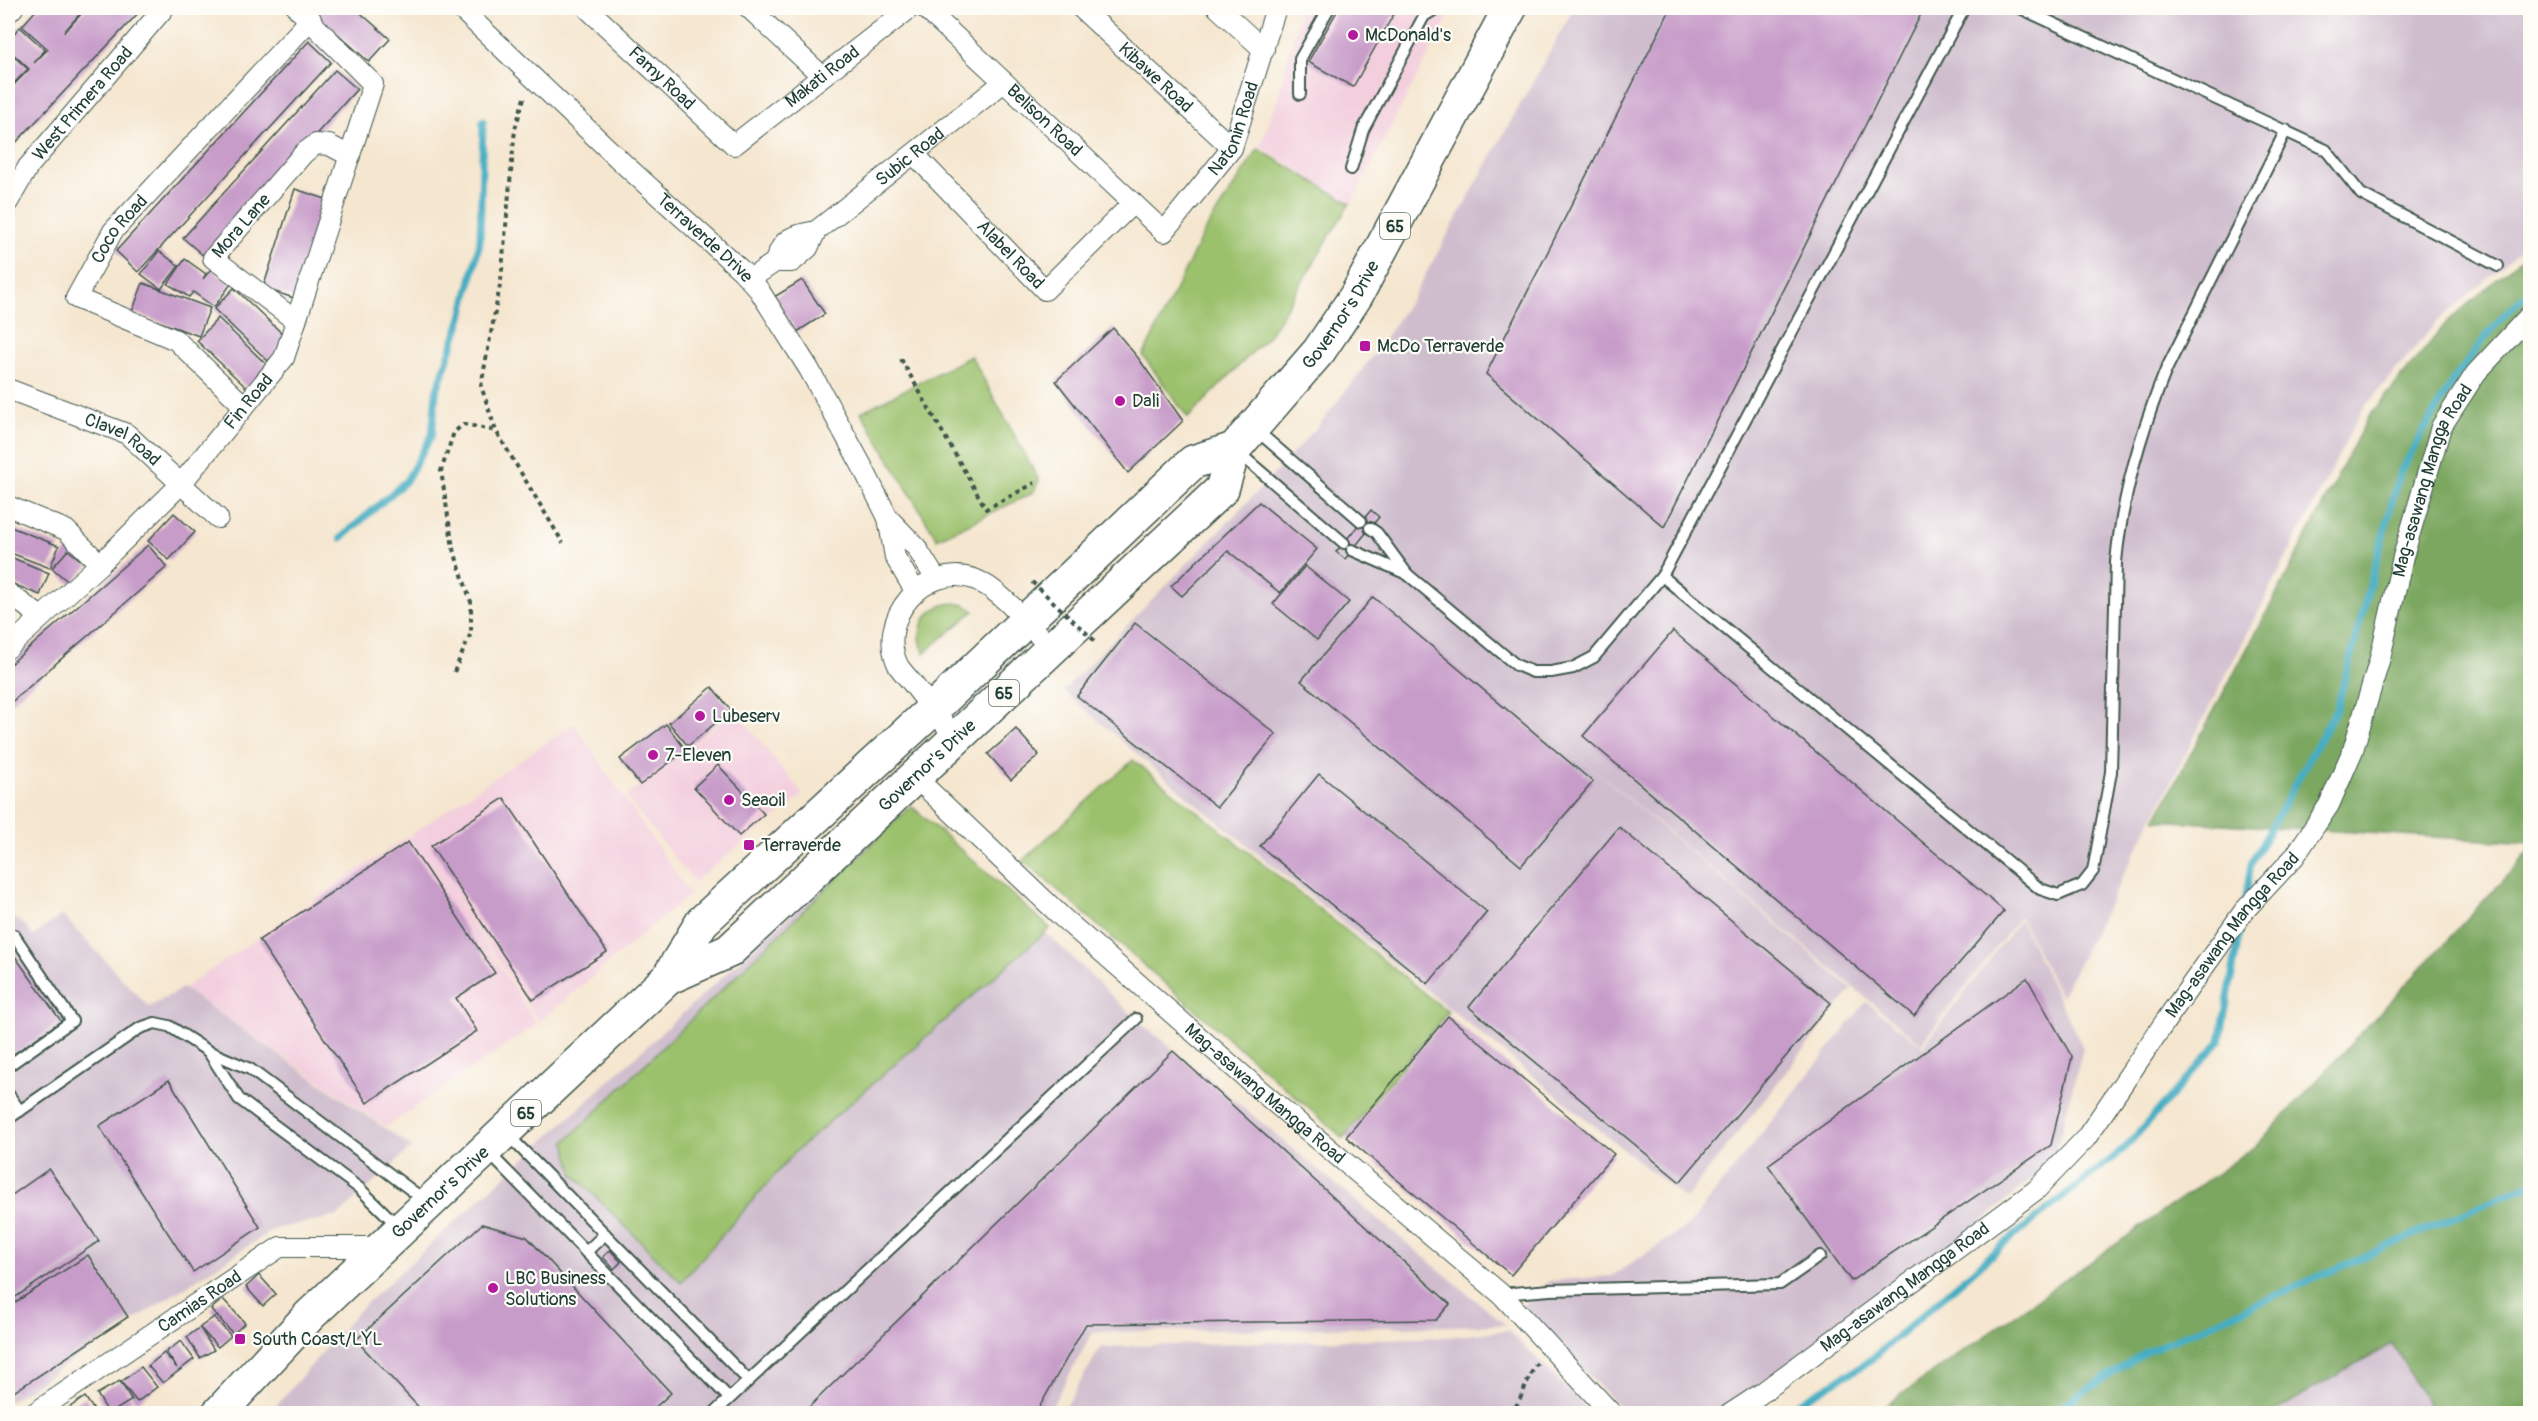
<svg xmlns="http://www.w3.org/2000/svg" width="2538" height="1421" font-family="Pangolin,sans-serif">
  <style>
    .built { fill: #f3cfde }
    .industrial { fill: #cfbdce }
    .green { fill: #9bc16c; stroke: #5d7f50; stroke-width: 1.5 }
    .forest { fill: #7ca760; stroke: #4e724a; stroke-width: 1.5 }
    .lines { fill: none; stroke-linecap: round; stroke-linejoin: round }
    .stream { stroke: #44adc3; stroke-width: 7 }
    .building { fill: #c79cc9 }
    .service-casing { stroke: #3f564b; stroke-width: 14 }
    .minor-casing { stroke: #3f564b; stroke-width: 22 }
    .trunk-casing { stroke: #3f564b; stroke-width: 36 }
    .path { stroke: #3f564b; stroke-width: 4; stroke-dasharray: 4.5 4.5; stroke-linecap: butt }
    .service { stroke: #fff; stroke-width: 10 }
    .minor { stroke: #fff; stroke-width: 20 }
    .trunk { stroke: #fff; stroke-width: 33 }
    .path-bridge { stroke: #3f564b; stroke-width: 4; stroke-dasharray: 4.5 4.5; stroke-linecap: butt }
    .poi-dot { fill: #b5179e; stroke: #fdfcf7; stroke-width: 2 }
    .labels { text-anchor: middle; stroke-width: 4.5; stroke-linejoin: round; paint-order: stroke }
    .shield { fill: #fdfcf7; stroke: #62766e; stroke-width: 1.5 }
    .shield-label { font-size: 16px; font-weight: bold; fill: #1f3d34 }
    .poi-label { font-size: 18px; fill: #1f3d34; stroke: #fdfcf7; text-anchor: start }
    .street-label { font-size: 18px; fill: #1f3d34; stroke: #fdfcf7 }
  </style>
  <rect width="100%" height="100%" fill="#fdfcf7"/>
  <filter id="ink" filterUnits="userSpaceOnUse"><feTurbulence type="fractalNoise" baseFrequency=".0167" numOctaves="2"/><feDisplacementMap in="SourceGraphic" scale="12" xChannelSelector="R" yChannelSelector="G"/><feConvolveMatrix kernelMatrix="1 2 1 2 8 2 1 2 1" color-interpolation-filters="sRGB"/></filter>
  <filter id="wash" filterUnits="userSpaceOnUse"><feTurbulence type="fractalNoise" baseFrequency=".008" numOctaves="4" result="noise"/><feDisplacementMap in="SourceGraphic" scale="24" xChannelSelector="R" yChannelSelector="G"/><feGaussianBlur stdDeviation="1.35" result="paint"/><feColorMatrix in="noise" values="0 0 0 0 0 0 0 0 0 0 0 0 0 0 0 0 0 1.4 0 .05"/><feComposite in="paint" operator="in"/></filter>
  <g filter="url(#wash)">
    <rect width="100%" height="100%" fill="#f5e6cf"/>
    <g class="built">
      <polygon points="1301,8 1453,8 1351,203 1260,147 1276,103"/>
      <polygon points="735,710 803,795 694,882 626,797"/>
      <polygon points="574,724 690,894 539,1022 420,843 537,1024 386,1127 184,988"/>
    </g>
    <g class="industrial">
      <polygon points="1574,8 2530,8 2530,242 2437,322 2362,410 2061,997 2020,917 1921,1044 1535,720 1852,989 1685,1199 1195,803 1063,691 1260,489 1319,425 1375,353 1414,295"/>
      <polygon points="911,804 1136,1019 1506,1325 1093,1332 1048,1413 269,1414 358,1311"/>
      <polygon points="8,914 26,926 33,936 62,915 149,1007 183,988 412,1147 338,1216 274,1229 8,1402"/>
      <polygon points="2020,920 2083,1048 2053,1162 1966,1234 1750,1391 1713,1413 1625,1413 1522,1306 1549,1281 1612,1276 1689,1225 1866,1002 1923,1047"/>
      <polygon points="1508,1330 1591,1413 1062,1413 1101,1347 1450,1337"/>
      <polygon points="2392,1343 2433,1413 2272,1414"/>
    </g>
    <g class="green">
      <polygon points="1258,149 1350,203 1271,333 1188,418 1143,356 1204,232"/>
      <polygon points="971,356 1039,480 1033,493 937,539 861,412"/>
      <path d="M 955,603 L 965,605 L 974,611 L 924,653 C 913,627 927,605 955,603 Z"/>
      <polygon points="1133,760 1448,1012 1343,1138 1023,860"/>
      <polygon points="911,806 1050,928 796,1151 681,1282 574,1175 565,1142"/>
    </g>
    <g class="forest">
      <polygon points="2530,251 2530,843 2155,820 2285,578 2367,419 2447,322"/>
      <polygon points="2530,851 2530,1413 2433,1413 2392,1343 2272,1413 1875,1413 2256,1146"/>
    </g>
    <g class="lines">
      <g class="stream">
        <polyline points="341,538 406,481 432,435 436,393 462,317 480,242 483,121"/>
        <polyline points="2245,903 2251,864 2337,708 2400,472 2454,379 2484,339 2507,312 2530,291"/>
        <polyline points="1780,1414 1867,1363 2004,1244 2124,1149 2220,1041 2241,926"/>
        <polyline points="2049,1414 2146,1352 2530,1184"/>
      </g>
    </g>
    <g id="blocks">
      <g class="building">
        <polygon points="38,8 85,8 64,32 87,8 143,8 8,151 8,91 29,69 8,49 8,40 20,27 45,50 34,63 48,49 22,26"/>
        <polygon points="309,8 355,8 390,39 369,62"/>
        <polygon points="1339,8 1397,8 1353,87 1308,62"/>
        <polygon points="1671,8 1924,8 1664,527 1486,374"/>
        <polygon points="309,41 331,62 138,272 116,251"/>
        <polygon points="8,51 28,69 8,89"/>
        <polygon points="335,70 357,89 205,257 183,238"/>
        <polygon points="295,189 329,200 297,299 263,288"/>
        <polygon points="159,251 179,266 161,289 141,274"/>
        <polygon points="185,259 206,274 203,279 211,269 231,284 214,307 193,292 189,297 168,284"/>
        <polygon points="802,280 825,314 797,332 774,297"/>
        <polygon points="143,283 210,308 199,336 132,312"/>
        <polygon points="234,288 289,340 268,361 214,309"/>
        <polygon points="218,318 270,368 249,390 197,341"/>
        <polygon points="1113,328 1139,359 1183,421 1128,473 1056,381"/>
        <polygon points="1259,502 1317,549 1280,593 1228,551 1182,596 1171,586"/>
        <polygon points="1371,510 1379,517 1345,559 1336,552"/>
        <polygon points="174,513 195,532 169,560 148,541"/>
        <polygon points="8,526 59,546 50,568 8,552"/>
        <polygon points="148,545 167,567 8,705 8,666"/>
        <polygon points="68,550 88,566 72,585 52,568"/>
        <polygon points="8,556 49,573 40,595 8,582"/>
        <polygon points="1305,566 1349,602 1317,640 1273,604"/>
        <polygon points="1373,597 1593,782 1521,866 1301,681"/>
        <polygon points="1135,623 1276,734 1217,807 1077,696"/>
        <polygon points="1673,631 2004,911 1914,1016 1583,736"/>
        <polygon points="712,687 731,710 688,746 669,723"/>
        <polygon points="666,724 686,750 640,785 620,759"/>
        <polygon points="1016,729 1039,755 1011,780 988,754"/>
        <polygon points="718,765 764,814 739,836 694,787"/>
        <polygon points="1319,774 1487,912 1428,984 1260,846"/>
        <polygon points="504,798 607,952 533,1000 431,846"/>
        <polygon points="1619,827 1831,1003 1680,1182 1469,1007"/>
        <polygon points="408,842 495,973 456,998 477,1031 367,1103 259,940"/>
        <polygon points="14,955 61,1021 8,1058 8,960"/>
        <polygon points="2027,978 2072,1057 2051,1145 1851,1281 1768,1165"/>
        <polygon points="1448,1016 1614,1154 1511,1275 1346,1137"/>
        <polygon points="1173,1051 1450,1304 1436,1320 1086,1324 1036,1413 803,1413"/>
        <polygon points="169,1080 260,1227 193,1272 99,1126"/>
        <polygon points="49,1169 99,1241 8,1302 8,1198"/>
        <polygon points="482,1224 527,1237 671,1393 649,1413 424,1413 356,1340"/>
        <polygon points="610,1250 621,1262 614,1269 603,1257"/>
        <polygon points="88,1255 128,1317 14,1392 8,1381 8,1307"/>
        <polygon points="259,1275 276,1294 263,1306 246,1287"/>
        <polygon points="223,1299 245,1323 233,1334 211,1309"/>
        <polygon points="214,1317 231,1336 218,1347 200,1328 214,1350 200,1358 187,1337"/>
        <polygon points="181,1341 194,1359 163,1383 148,1366 164,1353 177,1368 166,1352"/>
        <polygon points="141,1367 157,1387 137,1402 121,1382"/>
        <polygon points="120,1381 132,1400 109,1414 97,1394"/>
        <polygon points="85,1397 96,1413 61,1413"/>
      </g>
    </g>
  </g>
  <g filter="url(#ink)">
    <use href="#blocks" fill-opacity="0" stroke="#3f564b" stroke-width="1.5"/>
    <g class="lines">
      <g class="service-casing">
        <g id="service">
          <polyline points="2020,8 2326,150 2361,194 2498,266"/>
          <polyline points="1300,94 1300,59 1329,8"/>
          <polyline points="1351,169 1363,130 1424,16 1437,8"/>
          <polyline points="1255,429 1361,521"/>
          <polyline points="1239,453 1344,543"/>
          <polyline points="1370,528 1377,533 1407,574 1516,665 1533,672 1551,672 1573,668 1594,657 1662,576 1964,8"/>
          <polyline points="1352,550 1407,574"/>
          <path d="M 1662,576 L 2040,889 L 2058,895 L 2082,885 L 2093,871 L 2111,772 L 2116,562 C 2122,497 2141,431 2166,370 L 2286,130"/>
          <polyline points="8,939 14,935 72,1021 8,1066"/>
          <polyline points="208,1051 239,1099 359,1188 398,1226"/>
          <polyline points="8,1094 20,1111"/>
          <polyline points="8,1119 140,1028 155,1023 169,1026 208,1051 250,1069 427,1202"/>
          <polyline points="507,1134 748,1380"/>
          <polyline points="489,1153 729,1398"/>
          <polyline points="586,1252 605,1234"/>
          <polyline points="1501,1294 1550,1290 1780,1284 1820,1256"/>
          <polyline points="713,1414 1136,1019"/>
        </g>
      </g>
      <g class="minor-casing">
        <g id="minor">
          <path id="s1" d="M 460,8 L 626,166 L 742,271 L 759,290 L 809,369 L 862,466 L 888,518 L 895,557 L 915,591"/>
          <path id="s2" d="M 590,8 L 589,10 L 734,145 L 910,8"/>
          <polyline points="749,8 822,76"/>
          <path id="s3" d="M 925,8 L 1164,232 L 1232,148 L 1276,8"/>
          <path id="s4" d="M 1081,8 L 1232,148"/>
          <polyline points="1218,8 1264,50"/>
          <polyline points="8,13 13,8"/>
          <path id="s5" d="M 915,155 L 1045,290 L 1133,203"/>
          <path id="s6" d="M 8,202 L 28,167 L 164,8"/>
          <path d="M 775,262 C 782,238 792,235 816,231"/>
          <path id="s7" d="M 750,279 L 775,262 L 792,262 L 808,248 L 816,231 L 1004,82"/>
          <path id="s8" d="M 296,321 L 213,258 L 304,153 L 316,144 L 329,145 L 350,156"/>
          <path id="s9" d="M 8,389 L 127,434 L 218,518"/>
          <path id="s10" d="M 244,406 L 176,340 L 76,298 L 113,231 L 311,19"/>
          <polyline points="8,506 66,530 100,564"/>
          <polyline points="888,518 916,547 936,579"/>
          <polyline points="8,593 41,617"/>
          <path id="s11" d="M 8,648 L 100,564 L 180,485 L 284,358 L 373,84 L 297,8"/>
          <path d="M 956,738 C 943,722 929,705 916,688 C 911,681 904,674 899,667 C 874,620 925,562 974,579 C 1001,589 1031,628 1051,649"/>
          <path id="s12" d="M 915,777 L 1063,918 L 1262,1092 L 1501,1294 L 1612,1414"/>
          <path id="s13" d="M 33,1414 L 280,1247 L 383,1247"/>
          <path id="s14" d="M 1730,1414 L 1759,1395 L 2036,1190 L 2086,1138 L 2171,1013 L 2244,911 L 2295,856 L 2329,805 L 2353,750 L 2380,658 L 2403,557 L 2441,427 L 2476,373 L 2530,315"/>
        </g>
      </g>
      <g class="trunk-casing">
        <g id="trunk">
          <path id="s15" d="M 668,978 L 729,951 L 1222,489 L 1234,449 L 1319,351 L 1356,296 L 1510,8"/>
          <path id="s16" d="M 218,1414 L 310,1315 L 668,978 L 702,922 L 933,709 L 1193,462 L 1234,449"/>
        </g>
      </g>
      <g class="path">
        <polyline points="524,98 515,129 501,280 481,386 496,431 563,543"/>
        <polyline points="901,359 986,509 1035,483"/>
        <polyline points="454,672 471,633 471,602 453,548 441,471 454,432 464,424 496,431"/>
        <path d="M 1510,1414 C 1523,1400 1526,1379 1537,1363"/>
      </g>
      <use href="#service" class="service"/>
      <use href="#minor" class="minor"/>
      <use href="#trunk" class="trunk"/>
      <polyline class="path-bridge" points="1032,582 1096,642"/>
    </g>
  </g>
  <g class="poi-dot">
    <circle cx="1353" cy="35" r="6"/>
    <rect x="1359" y="340" width="12" height="12" rx="3"/>
    <circle cx="1120" cy="401" r="6"/>
    <circle cx="700" cy="716" r="6"/>
    <circle cx="653" cy="755" r="6"/>
    <circle cx="729" cy="800" r="6"/>
    <rect x="743" y="839" width="12" height="12" rx="3"/>
    <circle cx="493" cy="1288" r="6"/>
    <rect x="234" y="1333" width="12" height="12" rx="3"/>
  </g>
  <g class="labels">
    <g class="shield">
      <rect x="1380" y="213" width="30" height="26" rx="4.5"/>
      <rect x="989" y="680" width="30" height="26" rx="4.5"/>
      <rect x="511" y="1100" width="30" height="26" rx="4.5"/>
    </g>
    <g class="shield-label">
      <text x="1395" y="232">65</text>
      <text x="1004" y="699">65</text>
      <text x="526" y="1119">65</text>
    </g>
    <g class="poi-label">
      <text x="1365" y="41">McDonald's</text>
      <text x="1377" y="352">McDo Terraverde</text>
      <text x="1132" y="407">Dali</text>
      <text x="712" y="722">Lubeserv</text>
      <text x="665" y="761">7-Eleven</text>
      <text x="741" y="806">Seaoil</text>
      <text x="761" y="851">Terraverde</text>
      <text x="505" y="1284">LBC Business<tspan x="505" dy="21">Solutions</tspan></text>
      <text x="252" y="1345">South Coast/LYL</text>
    </g>
    <g class="street-label">
      <text dy="6" stroke="none"><textPath href="#s2" startOffset="312">Makati Road</textPath></text>
      <text dy="6" stroke="none"><textPath href="#s2" startOffset="102">Famy Road</textPath></text>
      <text dy="6" stroke="none"><textPath href="#s4" startOffset="102">Kibawe Road</textPath></text>
      <text dy="6" stroke="none"><textPath href="#s6" startOffset="124">West Primera Road</textPath></text>
      <text dy="6" stroke="none"><textPath href="#s3" startOffset="164">Belison Road</textPath></text>
      <text dy="6" stroke="none"><textPath href="#s3" startOffset="454">Natonin Road</textPath></text>
      <text dy="6" stroke="none"><textPath href="#s7" startOffset="207">Subic Road</textPath></text>
      <text dy="6" stroke="none"><textPath href="#s8" startOffset="147">Mora Lane</textPath></text>
      <text dy="6" stroke="none"><textPath href="#s10" startOffset="285">Coco Road</textPath></text>
      <text dy="6" stroke="none"><textPath href="#s1" startOffset="336">Terraverde Drive</textPath></text>
      <text dy="6" stroke="none"><textPath href="#s5" startOffset="138">Alabel Road</textPath></text>
      <text dy="6" stroke="none"><textPath href="#s15" startOffset="956">Governor's Drive</textPath></text>
      <text dy="6" stroke="none"><textPath href="#s11" startOffset="345">Fin Road</textPath></text>
      <text dy="6" stroke="none"><textPath href="#s9" startOffset="126">Clavel Road</textPath></text>
      <text dy="6" stroke="none"><textPath href="#s14" startOffset="1206">Mag-asawang Mangga Road</textPath></text>
      <text dy="6" stroke="none"><textPath href="#s15" startOffset="338">Governor's Drive</textPath></text>
      <text dy="6" stroke="none"><textPath href="#s14" startOffset="702">Mag-asawang Mangga Road</textPath></text>
      <text dy="6" stroke="none"><textPath href="#s12" startOffset="472">Mag-asawang Mangga Road</textPath></text>
      <text dy="6" stroke="none"><textPath href="#s16" startOffset="314">Governor's Drive</textPath></text>
      <text dy="6" stroke="none"><textPath href="#s14" startOffset="216">Mag-asawang Mangga Road</textPath></text>
      <text dy="6" stroke="none"><textPath href="#s13" startOffset="201">Camias Road</textPath></text>
    </g>
  </g>
  <rect width="2538" height="1421" fill="none" stroke="#fdfcf7" stroke-width="30"/>
</svg>
